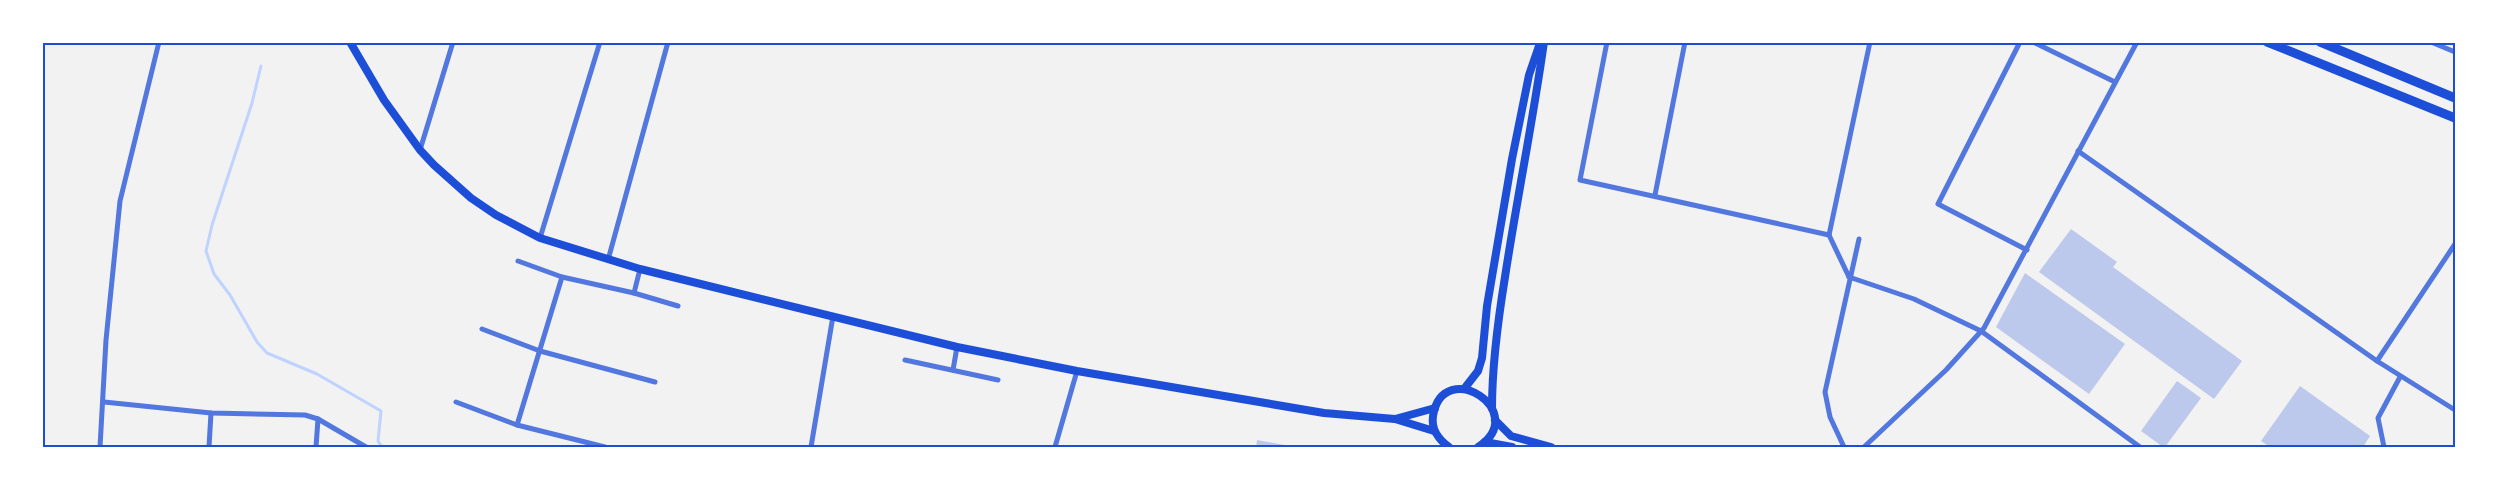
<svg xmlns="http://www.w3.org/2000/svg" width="2497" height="489" font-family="'Work Sans',sans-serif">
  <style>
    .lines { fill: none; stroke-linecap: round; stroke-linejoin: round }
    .stream { stroke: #bfd3fe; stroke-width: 3 }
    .building { fill: #bdc9ec }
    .minor { stroke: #5277de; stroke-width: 5 }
    .secondary { stroke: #1d4ed8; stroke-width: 8 }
    .primary { stroke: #1d4ed8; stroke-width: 8 }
    .motorway { stroke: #1d4ed8; stroke-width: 9 }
    .neatline { fill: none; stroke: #1d4ed8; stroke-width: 2 }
  </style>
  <rect width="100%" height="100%" fill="#f2f2f2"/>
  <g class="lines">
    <polyline class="stream" points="261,66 252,103 212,225 206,251 214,274 230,295 257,342 267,353 317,374 381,411 378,441 382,447"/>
  </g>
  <g class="building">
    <polygon points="2071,229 2117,262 2113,267 2242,361 2214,399 2039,272"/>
    <polygon points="2025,273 2125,344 2089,394 1996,327"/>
    <polygon points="2177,381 2201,398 2165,447 2163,447 2141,431"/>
    <polygon points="2300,386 2370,436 2363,447 2270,447 2261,441"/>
    <polygon points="1257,440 1290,446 1290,447 1256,447"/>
  </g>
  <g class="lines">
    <g class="minor">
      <polyline points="1607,42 1580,180 1829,235"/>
      <polyline points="2020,42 1938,204 2027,250"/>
      <polyline points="2033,42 2115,82"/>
      <polyline points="2431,42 2455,52"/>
      <polyline points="420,150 453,42"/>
      <polyline points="2078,151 2377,361 2455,410"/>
      <polyline points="1655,195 1685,42"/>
      <polyline points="1829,235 1870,42"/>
      <polyline points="1829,235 1849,277"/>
      <polyline points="540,238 600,42"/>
      <polyline points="608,260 668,42"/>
      <polyline points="518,261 562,277"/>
      <polyline points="1849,277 1914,299 1981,331 2140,447"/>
      <polyline points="634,293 678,306"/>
      <polyline points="482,329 540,351 655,382"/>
      <polyline points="905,360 998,380"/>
      <polyline points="2377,361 2455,244"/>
      <polyline points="953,370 957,347"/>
      <polyline points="104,402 211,413 305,415 318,419 366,447"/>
      <polyline points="456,402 517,425"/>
      <polyline points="100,447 106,340 120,201 159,42"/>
      <polyline points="209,447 211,413"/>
      <polyline points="316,447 318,419"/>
      <polyline points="605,447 517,425 562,277 634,293 640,269"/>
      <polyline points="811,447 833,316"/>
      <polyline points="1055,447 1077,371"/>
      <polyline points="1844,447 1830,417 1825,392 1859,239"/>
      <polyline points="1864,447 1946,370 1984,328 2137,42"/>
      <polyline points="2384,447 2378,418 2400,377"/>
    </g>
    <g class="secondary">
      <polyline points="1464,389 1478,371 1482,358 1487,306 1512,159 1529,75 1540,43"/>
      <path d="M 1492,408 C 1492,364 1498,320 1505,277 C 1517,198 1533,121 1544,42"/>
    </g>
    <g class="primary">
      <polyline points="350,42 384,100 420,150 434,165 471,198 496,215 540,238 640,269 957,347 1077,371 1324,413 1395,419 1434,431"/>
      <polyline points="1395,419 1435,408"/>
      <polyline points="1495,420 1511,436 1551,447"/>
      <polyline points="1485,442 1512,447"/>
      <path d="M 1449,447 C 1439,440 1431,429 1433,416 C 1443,355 1532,412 1478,447"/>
    </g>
    <g class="motorway">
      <polyline points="2267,42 2455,118"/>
      <polyline points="2320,42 2455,98"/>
    </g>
  </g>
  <rect width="2497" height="489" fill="none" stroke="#ffffff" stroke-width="87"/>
  <rect x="44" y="44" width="2410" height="402" class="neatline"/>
</svg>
